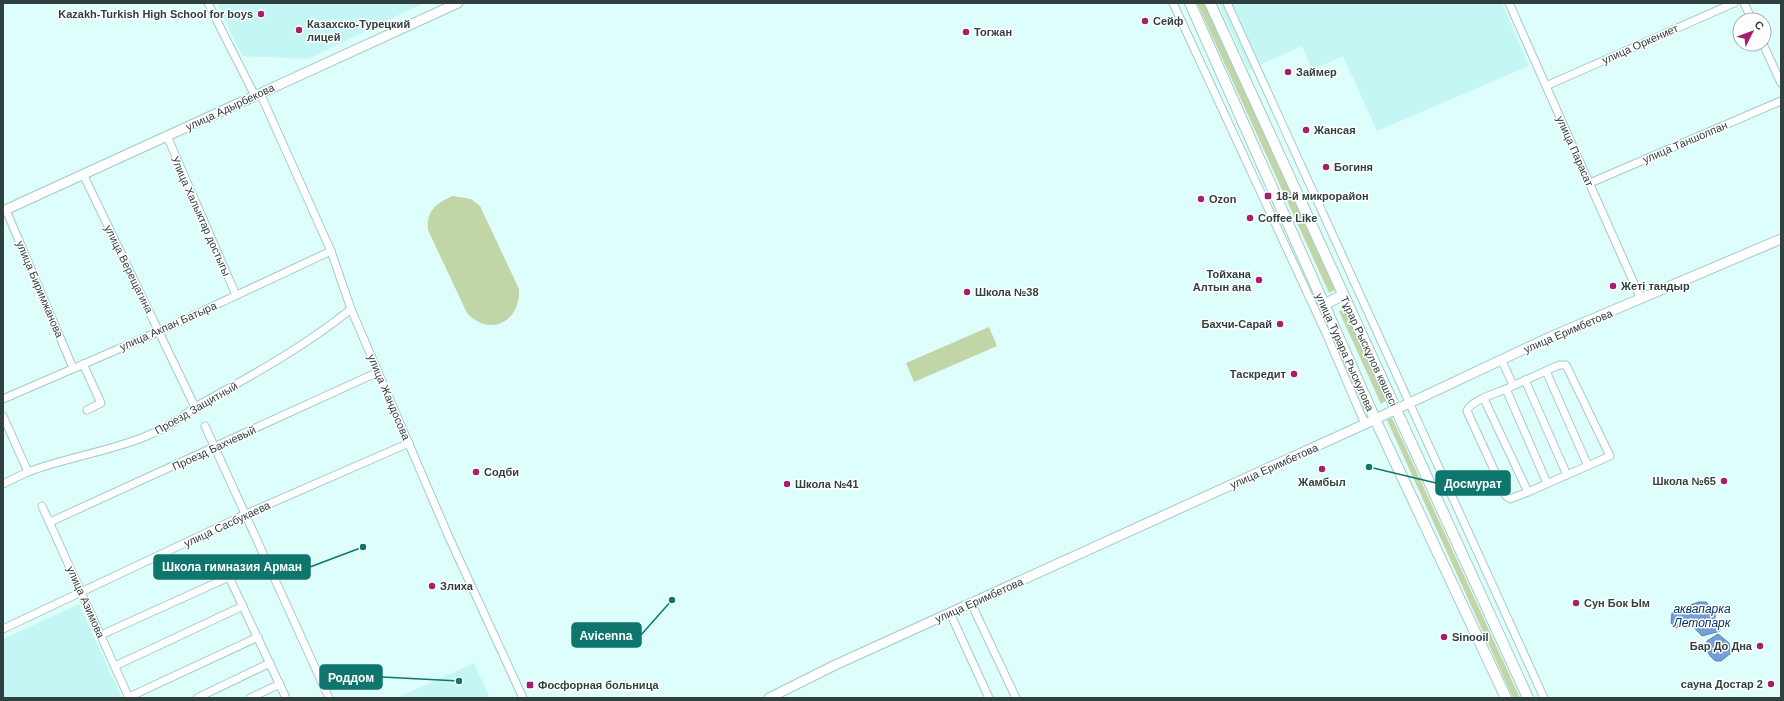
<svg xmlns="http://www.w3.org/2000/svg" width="1784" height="701" font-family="Arial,sans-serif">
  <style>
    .built { fill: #c4f7f3 }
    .green { fill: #c1d5a6 }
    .water { fill: #729fd7; stroke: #5e82a9 }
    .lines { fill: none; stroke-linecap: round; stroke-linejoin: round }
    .street-casing { stroke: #a3cac7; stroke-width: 9 }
    .secondary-casing { stroke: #a3cac7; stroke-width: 11 }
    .primary-casing { stroke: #a3cac7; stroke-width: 12 }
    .street { stroke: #fff; stroke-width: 7 }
    .secondary { stroke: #fff; stroke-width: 9 }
    .primary { stroke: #fff; stroke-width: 10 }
    .poi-dot { fill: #a4206e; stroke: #fff; stroke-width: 1.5 }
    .labels { text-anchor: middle; stroke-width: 3; stroke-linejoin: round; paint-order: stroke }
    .poi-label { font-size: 11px; font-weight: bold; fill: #30403f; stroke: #fff; text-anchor: start }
    .street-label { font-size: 11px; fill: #30403f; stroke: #fff }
    .water-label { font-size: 12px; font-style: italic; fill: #023366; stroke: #fff }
    .leader { fill: none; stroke: #0f766e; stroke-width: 1.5 }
    .callout-dot { fill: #0f766e; stroke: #fff; stroke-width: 1.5 }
    .callout { fill: #0f766e; stroke: #0f766e; stroke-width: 1.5 }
    .callout-label { font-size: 12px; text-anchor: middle; font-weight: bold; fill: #fff }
  </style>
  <rect width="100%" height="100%" fill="#defefc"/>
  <g class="built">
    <polygon points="217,3 424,3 308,59 242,56"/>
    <polygon points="1218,3 1502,3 1529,66 1377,131 1343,56 1312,70 1302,46 1249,70"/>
    <polygon points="79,604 122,698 3,698 3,639"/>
    <polygon points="474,663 490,698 396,698"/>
  </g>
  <g class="green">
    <polygon points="1197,3 1204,3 1335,290 1329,293"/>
    <path d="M 453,196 L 471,199 L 480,206 L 519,289 C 521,321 490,338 467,313 L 428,230 C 426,211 436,203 453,196 Z"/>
    <polygon points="1345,309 1387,400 1381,404 1339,311"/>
    <polygon points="989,327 997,346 914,382 906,363"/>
    <polygon points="1392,418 1520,698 1513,698 1387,420"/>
  </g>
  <g class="water">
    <polygon points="1699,602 1706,602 1715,611 1715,620 1719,626 1720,631 1702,636 1689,622 1676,628 1671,623 1672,613 1677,609 1684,611 1690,605"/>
    <path d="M 1718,634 L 1729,643 L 1731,653 L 1721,661 L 1716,661 C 1709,657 1705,649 1707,641 Z"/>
  </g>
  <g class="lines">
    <g class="street-casing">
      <g id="street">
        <polyline points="208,3 255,96"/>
        <polyline points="1173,3 1325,331 1365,424"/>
        <polyline points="1227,3 1544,698"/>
        <polyline points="1509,3 1641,299"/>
        <polyline points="1744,3 1752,20"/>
        <polyline points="1763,44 1781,83"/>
        <polyline points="1546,86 1734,3"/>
        <polyline points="260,93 331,251 351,309 448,535 523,698"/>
        <polyline points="167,136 236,295"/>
        <polyline points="83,174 195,407"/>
        <polyline points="1590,183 1781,101"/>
        <polyline points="6,210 73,368"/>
        <polyline points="1502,361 1513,385"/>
        <polyline points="83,364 101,403 87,410"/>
        <polyline points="1546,371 1588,466"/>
        <polyline points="1525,380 1567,475"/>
        <polyline points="3,399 160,331 331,251"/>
        <path d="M 1484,399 L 1528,492 L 1510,499 L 1506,496 L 1467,411 C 1470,401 1496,393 1506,389"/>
        <polyline points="3,416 28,472"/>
        <polyline points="205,426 329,698"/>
        <path d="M 3,484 C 11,480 19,476 28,472 C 84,451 148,448 195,407 C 249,377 303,348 351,309"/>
        <polyline points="1528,492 1610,456 1566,365 1559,365 1506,389 1547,483"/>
        <polyline points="42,506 129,698"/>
        <polyline points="50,522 378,372"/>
        <polyline points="971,603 1016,698"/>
        <polyline points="950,613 989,698"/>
        <polyline points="3,629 244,515 409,443"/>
        <polyline points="101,635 229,577 286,698"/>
        <polyline points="115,666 243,606"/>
        <polyline points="129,697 258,637"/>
        <polyline points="197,698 270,663"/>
        <polyline points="250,698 280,684"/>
      </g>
    </g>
    <g class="secondary-casing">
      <g id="secondary">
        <polyline points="3,211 458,3"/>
        <polyline points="769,698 833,666 1365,424 1550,337 1781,239"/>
      </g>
    </g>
    <g class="primary-casing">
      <g id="primary">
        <polyline points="1190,3 1375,419 1506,698"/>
        <polyline points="1210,3 1528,698"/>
        <polyline points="1323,305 1343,295"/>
      </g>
    </g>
    <use href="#street" class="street"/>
    <use href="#secondary" class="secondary"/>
    <use href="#primary" class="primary"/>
  </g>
  <g class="poi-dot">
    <circle cx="261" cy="14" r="4"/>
    <circle cx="1145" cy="21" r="4"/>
    <circle cx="299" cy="30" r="4"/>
    <circle cx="966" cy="32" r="4"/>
    <circle cx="1288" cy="72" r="4"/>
    <circle cx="1306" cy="130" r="4"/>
    <circle cx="1326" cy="167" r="4"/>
    <rect x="1264" y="192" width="8" height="8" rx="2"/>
    <circle cx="1201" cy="199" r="4"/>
    <circle cx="1250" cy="218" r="4"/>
    <circle cx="1259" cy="280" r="4"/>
    <circle cx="1613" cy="286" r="4"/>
    <circle cx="967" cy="292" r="4"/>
    <circle cx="1280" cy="324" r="4"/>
    <circle cx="1294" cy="374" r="4"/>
    <circle cx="1322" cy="469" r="4"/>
    <circle cx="476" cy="472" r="4"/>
    <circle cx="1724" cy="481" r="4"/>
    <circle cx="787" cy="484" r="4"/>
    <circle cx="432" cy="586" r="4"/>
    <circle cx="1576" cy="603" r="4"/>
    <circle cx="1444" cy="637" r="4"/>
    <circle cx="1760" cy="646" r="4"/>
    <circle cx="1771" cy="684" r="4"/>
    <rect x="526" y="681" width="8" height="8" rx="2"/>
  </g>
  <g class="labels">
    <g class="poi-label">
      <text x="253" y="18" text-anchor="end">Kazakh-Turkish High School for boys</text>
      <text x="1153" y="25">Сейф</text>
      <text x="307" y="28">Казахско-Турецкий<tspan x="307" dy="13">лицей</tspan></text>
      <text x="974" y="36">Тогжан</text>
      <text x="1296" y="76">Займер</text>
      <text x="1314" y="134">Жансая</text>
      <text x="1334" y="171">Богиня</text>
      <text x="1276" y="200">18-й микрорайон</text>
      <text x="1209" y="203">Ozon</text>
      <text x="1258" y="222">Coffee Like</text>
      <text x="1251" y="278" text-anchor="end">Тойхана<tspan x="1251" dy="13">Алтын ана</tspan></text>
      <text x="1621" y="290">Жеті тандыр</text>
      <text x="975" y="296">Школа №38</text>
      <text x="1272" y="328" text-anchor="end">Бахчи-Сарай</text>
      <text x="1286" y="378" text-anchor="end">Таскредит</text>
      <text x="484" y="476">Содби</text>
      <text x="1716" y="485" text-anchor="end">Школа №65</text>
      <text x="1322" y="486" text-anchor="middle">Жамбыл</text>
      <text x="795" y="488">Школа №41</text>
      <text x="440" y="590">Злиха</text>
      <text x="1584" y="607">Сун Бок Ым</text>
      <text x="1452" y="641">Sinooil</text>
      <text x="1752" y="650" text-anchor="end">Бар До Дна</text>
      <text x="1763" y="688" text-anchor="end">сауна Достар 2</text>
      <text x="538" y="689">Фосфорная больница</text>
    </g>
    <g class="street-label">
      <text transform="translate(1640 44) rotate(-24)" y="4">улица Оркениет</text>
      <text transform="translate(230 107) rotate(-25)" y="4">улица Адырбекова</text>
      <text transform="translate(1685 142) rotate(-23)" y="4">улица Таншолпан</text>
      <text transform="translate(1575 151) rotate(66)" y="4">улица Парасат</text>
      <text transform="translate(201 216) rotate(66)" y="4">Улица Халыктар достыгы</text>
      <text transform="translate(129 269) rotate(64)" y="4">улица Верещагина</text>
      <text transform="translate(40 289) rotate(67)" y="4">улица Биримжанова</text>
      <text transform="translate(168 326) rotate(-24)" y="4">улица Акпан Батыра</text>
      <text transform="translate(1568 331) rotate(-23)" y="4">улица Еримбетова</text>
      <text transform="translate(1369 351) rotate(65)" y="4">Тұрар Рыскұлов көшесі</text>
      <text transform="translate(1345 352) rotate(66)" y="4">улица Турара Рыскулова</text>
      <text transform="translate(389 397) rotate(67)" y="4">улица Жандосова</text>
      <text transform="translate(196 408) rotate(-30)" y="4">Проезд Защитный</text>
      <text transform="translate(214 448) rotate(-25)" y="4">Проезд Бахчевый</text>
      <text transform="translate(1274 466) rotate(-24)" y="4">улица Еримбетова</text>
      <text transform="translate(227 524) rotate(-25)" y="4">улица Сасбукаева</text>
      <text transform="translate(979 600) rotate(-24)" y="4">улица Еримбетова</text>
      <text transform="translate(86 602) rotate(66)" y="4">улица Азимова</text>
    </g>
    <g class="water-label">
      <text x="1702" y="613">аквапарка<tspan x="1702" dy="14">Летопарк</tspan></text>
    </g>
  </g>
  <path class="leader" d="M1369 467L1436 483M363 547L310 567M672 600L641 635M459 681L382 677"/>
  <g class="callout-dot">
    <circle cx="1369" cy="467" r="4"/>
    <circle cx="363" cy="547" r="4"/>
    <circle cx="672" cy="600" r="4"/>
    <circle cx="459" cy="681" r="4"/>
  </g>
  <g class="callout">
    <rect x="1436" y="471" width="74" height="24" rx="4"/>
    <rect x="154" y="555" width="156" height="24" rx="4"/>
    <rect x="572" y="623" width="69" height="24" rx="4"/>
    <rect x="320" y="665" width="62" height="24" rx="4"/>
  </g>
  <g class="callout-label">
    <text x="1473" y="488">Досмурат</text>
    <text x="232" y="571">Школа гимназия Арман</text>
    <text x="606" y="640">Avicenna</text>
    <text x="351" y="682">Роддом</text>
  </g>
  <rect width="1784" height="701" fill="none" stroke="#30403f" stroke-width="8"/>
  <g transform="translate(1752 32) rotate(48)"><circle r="19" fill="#ffffff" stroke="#acb3b2"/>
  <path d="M0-3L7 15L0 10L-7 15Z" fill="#a4206e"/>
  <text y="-6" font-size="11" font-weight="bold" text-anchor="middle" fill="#30403f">С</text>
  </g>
</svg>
